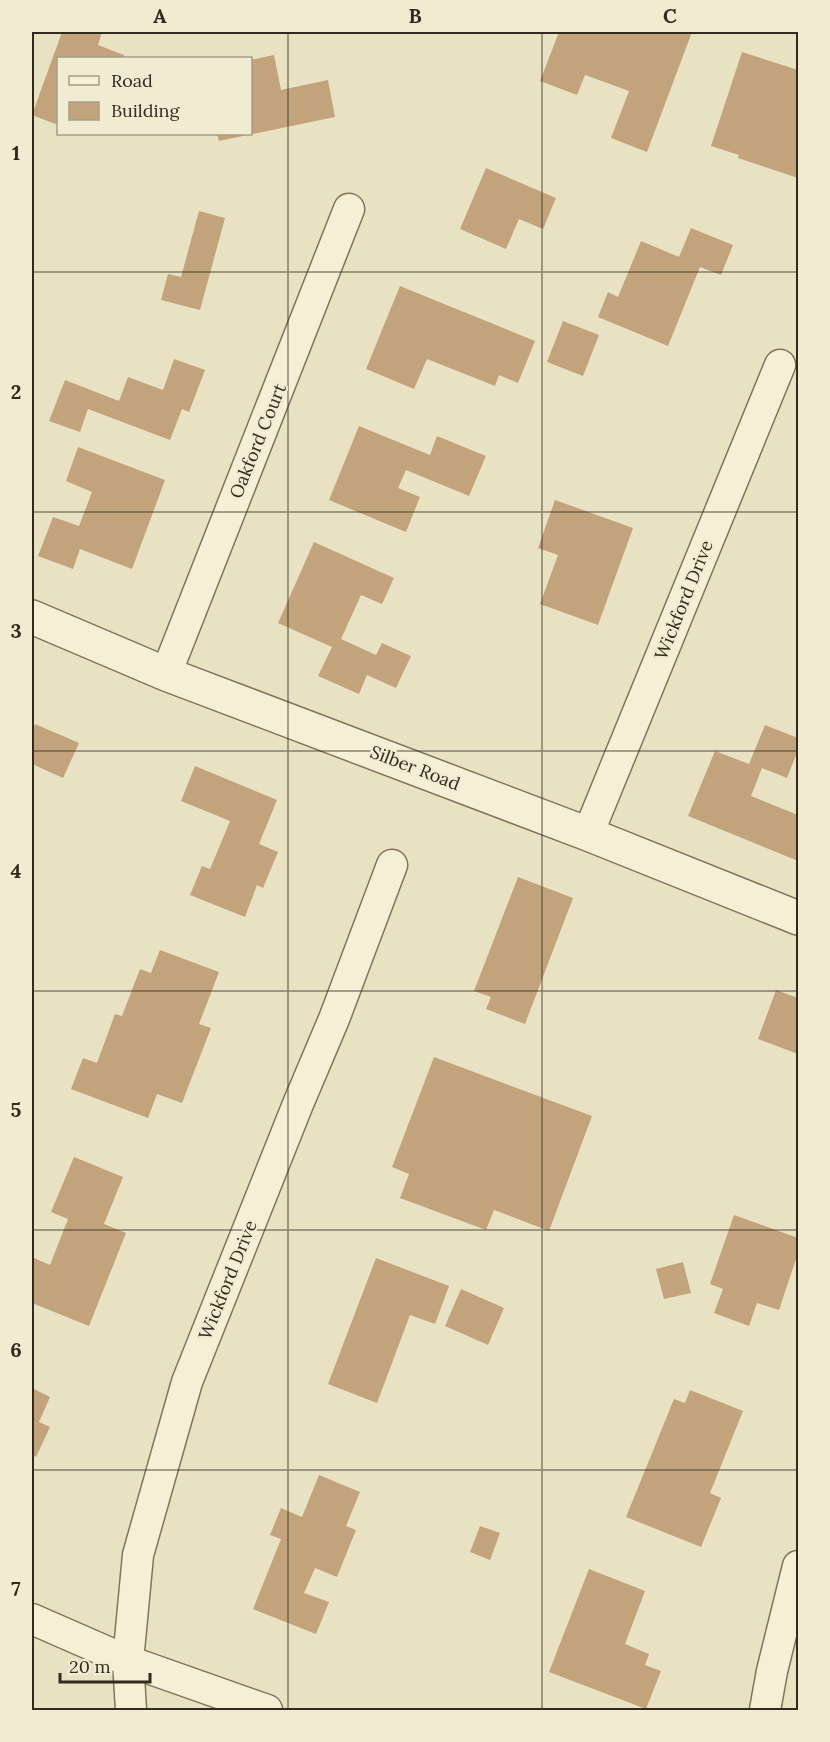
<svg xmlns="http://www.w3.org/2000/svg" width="830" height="1742" font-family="Lora,serif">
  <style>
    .building { fill: #c3a37c }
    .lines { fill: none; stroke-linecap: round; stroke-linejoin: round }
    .minor-casing { stroke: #81745b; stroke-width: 33 }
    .tertiary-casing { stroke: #81745b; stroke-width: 36 }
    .minor { stroke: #f4efd5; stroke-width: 30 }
    .tertiary { stroke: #f4efd5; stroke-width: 33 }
    .grid { fill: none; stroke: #322a1e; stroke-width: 1.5; stroke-opacity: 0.55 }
    .labels { text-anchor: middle; stroke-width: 4.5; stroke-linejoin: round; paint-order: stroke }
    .street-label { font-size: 18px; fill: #322a1e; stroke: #f1ecd1 }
    .neatline { fill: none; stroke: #322a1e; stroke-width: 2 }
    .grid-label { font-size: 20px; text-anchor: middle; font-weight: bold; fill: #322a1e }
  </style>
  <rect width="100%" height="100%" fill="#e9e2c2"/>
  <g class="building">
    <polygon points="62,32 102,32 98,45 124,55 123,58 58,58 58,125 32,115"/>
    <polygon points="559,32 692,32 647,152 611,138 629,91 585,75 577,95 540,81"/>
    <polygon points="742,52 798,70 798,178 738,158 739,155 711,146"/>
    <polygon points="274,55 281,90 328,80 335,117 219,141 217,134 250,134 250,60"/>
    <polygon points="486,168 556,198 543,229 519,219 506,249 460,229"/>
    <polygon points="199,211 225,218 200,310 161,300 168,274 181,277"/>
    <polygon points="691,228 733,245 721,275 700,267 668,346 598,317 608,292 618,297 641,241 679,257"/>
    <polygon points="400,286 535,341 518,383 499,375 495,386 427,359 414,389 366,369"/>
    <polygon points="563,321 599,335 583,376 547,362"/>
    <polygon points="174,359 205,370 189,412 182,409 170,440 88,409 80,432 49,421 65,380 119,401 128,377 163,390"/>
    <polygon points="359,426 430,455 437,436 486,456 469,496 406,470 398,488 420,497 406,532 329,500"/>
    <polygon points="78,447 165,480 132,569 80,549 73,569 38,556 53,517 79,526 92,492 66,481"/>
    <polygon points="555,500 633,528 598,625 540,604 558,555 538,548"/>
    <polygon points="314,542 394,578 382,604 361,595 341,639 376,655 382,643 411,656 396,688 367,675 359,694 318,676 332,647 278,623"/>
    <polygon points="35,724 79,743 63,778 32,764 32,732"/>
    <polygon points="765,725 798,738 798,750 787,778 762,768 751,796 798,815 798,861 688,816 715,751 749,764"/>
    <polygon points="195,766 277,800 259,844 278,852 263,888 257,885 245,917 190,895 202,866 210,869 230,821 181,801"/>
    <polygon points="518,877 573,898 525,1024 486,1009 491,997 474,991"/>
    <polygon points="160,950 219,972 199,1024 211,1028 182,1103 157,1094 148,1118 71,1089 83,1058 97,1063 115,1014 122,1016 140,969 151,973"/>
    <polygon points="776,990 798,998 798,1054 758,1039"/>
    <polygon points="434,1057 592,1116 549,1231 494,1210 486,1230 400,1198 409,1174 392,1167"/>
    <polygon points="74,1157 123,1177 104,1224 126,1233 89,1326 32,1303 32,1257 50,1265 68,1219 51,1212"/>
    <polygon points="734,1215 798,1238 798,1253 779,1310 757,1303 749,1326 714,1313 723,1289 710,1284"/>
    <polygon points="376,1258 449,1286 435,1324 410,1315 377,1403 328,1384"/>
    <polygon points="683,1262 691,1293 664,1299 656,1269"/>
    <polygon points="461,1289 504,1308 488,1345 445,1326"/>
    <polygon points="32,1388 50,1397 39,1422 50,1427 36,1457 32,1455"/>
    <polygon points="690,1390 743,1411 710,1493 721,1498 701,1547 626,1517 674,1399 685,1403"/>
    <polygon points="319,1475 360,1492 346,1526 356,1530 337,1577 315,1568 304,1593 329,1602 316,1634 253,1609 281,1539 270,1535 281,1508 302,1517"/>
    <polygon points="480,1526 500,1533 490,1560 470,1552"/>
    <polygon points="589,1569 645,1591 625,1644 649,1654 645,1665 661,1671 646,1709 549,1672"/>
  </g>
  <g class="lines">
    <g class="minor-casing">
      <g id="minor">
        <polyline points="166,674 349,209"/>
        <polyline points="588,834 780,365"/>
        <polyline points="32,1619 128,1661 267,1710"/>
        <polyline points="131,1710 128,1661 138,1555 187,1382 298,1104 334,1019 392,865"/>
        <polyline points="765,1710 772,1671 798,1566"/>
      </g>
    </g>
    <g class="tertiary-casing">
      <polyline id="tertiary" points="32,617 166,674 588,834 798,918"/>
    </g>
    <use href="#minor" class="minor"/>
    <use href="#tertiary" class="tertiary"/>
  </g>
  <path class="grid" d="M 288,32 L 288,1710M 542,32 L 542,1710M 32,272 L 798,272M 32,512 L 798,512M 32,751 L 798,751M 32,991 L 798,991M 32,1230 L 798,1230M 32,1470 L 798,1470"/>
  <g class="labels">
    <g class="street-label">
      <text transform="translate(258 441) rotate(-68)" y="6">Oakford Court</text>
      <text transform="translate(684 600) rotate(-68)" y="6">Wickford Drive</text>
      <text transform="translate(415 768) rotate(21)" y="6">Silber Road</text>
      <text transform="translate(228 1280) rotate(-68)" y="6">Wickford Drive</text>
    </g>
  </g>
  <rect width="830" height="1742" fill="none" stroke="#f1ecd1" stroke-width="66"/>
  <rect x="57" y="57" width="195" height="78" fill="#f1ecd1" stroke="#a59e89" stroke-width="1.5"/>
  <rect x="69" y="76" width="30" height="9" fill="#f4efd5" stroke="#a59e89" stroke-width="1.5"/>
  <text x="111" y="87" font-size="18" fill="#322a1e">Road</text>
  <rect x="69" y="102" width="30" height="18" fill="#c3a37c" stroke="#a59e89" stroke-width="1.5"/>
  <text x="111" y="117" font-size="18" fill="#322a1e">Building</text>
  <path d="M60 1673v9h90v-9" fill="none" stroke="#322a1e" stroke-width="3"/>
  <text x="69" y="1673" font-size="18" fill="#322a1e" stroke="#f1ecd1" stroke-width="4.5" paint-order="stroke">20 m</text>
  <rect x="33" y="33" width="764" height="1676" class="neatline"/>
  <g class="grid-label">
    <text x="160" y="23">A</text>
    <text x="415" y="23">B</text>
    <text x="670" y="23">C</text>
    <text x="16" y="160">1</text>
    <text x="16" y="399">2</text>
    <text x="16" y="638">3</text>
    <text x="16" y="878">4</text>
    <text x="16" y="1117">5</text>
    <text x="16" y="1357">6</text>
    <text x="16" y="1596">7</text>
  </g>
</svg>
